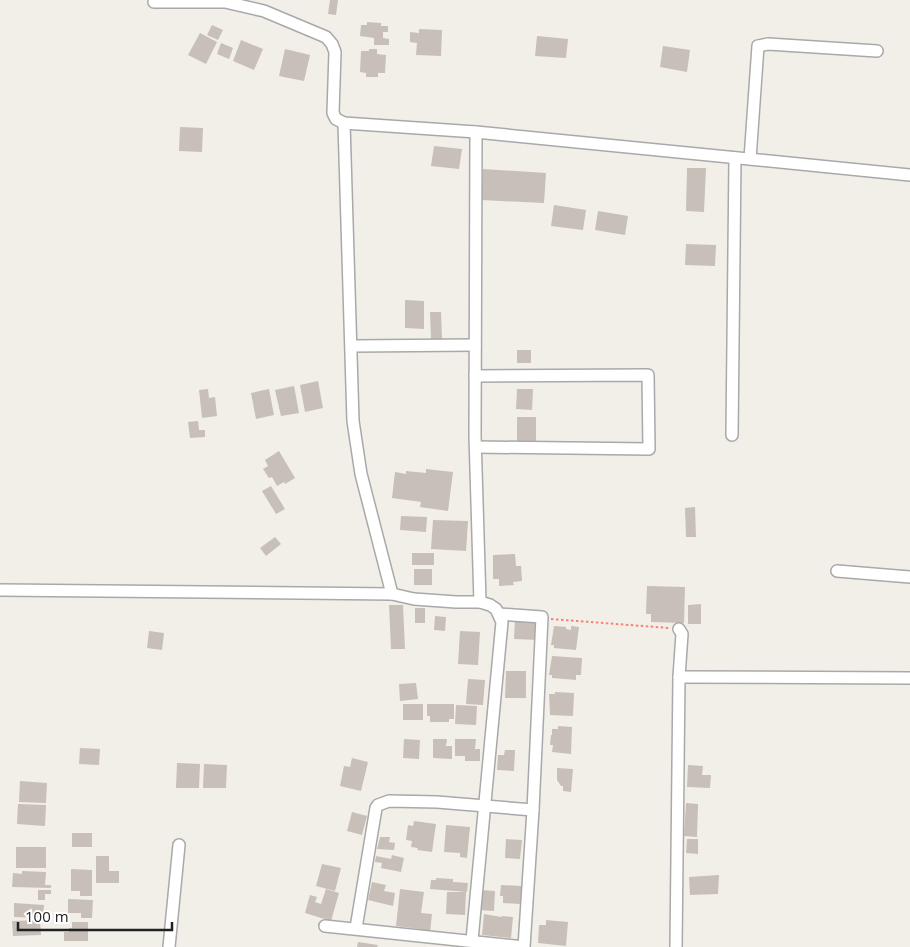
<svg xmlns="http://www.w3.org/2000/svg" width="910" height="947" font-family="'Open Sans',sans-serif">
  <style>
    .building { fill: #c7bfb8 }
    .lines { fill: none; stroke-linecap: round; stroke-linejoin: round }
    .minor-casing { stroke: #a9a9a9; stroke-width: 14 }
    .path { stroke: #fa8072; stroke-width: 2; stroke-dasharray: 2.5 2.5; stroke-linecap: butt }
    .minor { stroke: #fff; stroke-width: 11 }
  </style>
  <rect width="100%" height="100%" fill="#f2efe9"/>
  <g class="building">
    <polygon points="330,0 338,0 336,15 328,14"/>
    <polygon points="367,22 381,23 381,26 388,26 388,32 383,32 383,38 389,39 389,45 374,45 374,38 360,36 361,25 367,25"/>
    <polygon points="212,25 223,30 218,40 207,35"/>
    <polygon points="419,29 442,30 441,56 416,55 417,43 410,42 410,32 419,33"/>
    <polygon points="200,33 217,42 206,64 188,55"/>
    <polygon points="537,36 568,39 566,58 535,56"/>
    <polygon points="241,40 263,49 254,70 233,61"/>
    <polygon points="221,43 233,48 229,59 217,54"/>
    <polygon points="663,46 690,50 687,72 660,67"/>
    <polygon points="285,49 310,55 304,81 279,76"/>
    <polygon points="369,49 377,49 377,54 386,55 385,73 378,73 378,77 366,77 366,73 360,72 361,51 369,51"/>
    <polygon points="180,127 203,128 202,152 179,151"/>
    <polygon points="434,146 462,149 459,169 431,166"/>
    <polygon points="687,168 706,168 704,212 686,211"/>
    <polygon points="483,169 546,173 544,203 481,200"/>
    <polygon points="554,205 586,210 583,230 551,226"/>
    <polygon points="598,211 628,216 625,235 595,230"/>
    <polygon points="686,244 716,245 715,266 685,265"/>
    <polygon points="405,300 424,301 424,329 405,328"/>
    <polygon points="430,312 441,312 442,339 431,340"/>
    <rect x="517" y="350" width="14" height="13"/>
    <polygon points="318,381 323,408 305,412 300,385"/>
    <polygon points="294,386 299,413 281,416 275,390"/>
    <polygon points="208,389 209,398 215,397 217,416 202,418 199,390"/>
    <polygon points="269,389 274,415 256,419 251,393"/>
    <polygon points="517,389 533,389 532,410 516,409"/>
    <rect x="517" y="417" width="19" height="24"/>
    <polygon points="198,421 199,430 205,430 205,437 190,438 188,422"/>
    <polygon points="279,451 295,478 285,484 284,482 277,486 272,477 269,478 263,469 268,466 265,460"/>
    <polygon points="426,469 453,472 448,511 420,507 421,502 392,498 395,472 406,474 406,471 426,473"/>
    <polygon points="271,486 285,509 276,514 262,491"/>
    <polygon points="695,507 696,537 686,537 685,508"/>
    <polygon points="401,516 427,517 426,532 400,530"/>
    <polygon points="433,520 468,521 466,551 431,549"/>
    <polygon points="275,537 281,544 266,556 260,548"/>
    <rect x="412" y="553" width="22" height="12"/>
    <polygon points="515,554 516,566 521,566 522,581 513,582 514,585 499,586 499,579 493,579 493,555"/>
    <rect x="414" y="569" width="18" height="16"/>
    <polygon points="647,586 685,587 684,623 651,622 651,614 646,614"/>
    <polygon points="701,604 701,624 688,624 688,605"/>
    <polygon points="389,605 403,605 405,649 391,649"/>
    <rect x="415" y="608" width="10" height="15"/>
    <polygon points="435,616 446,617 445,631 434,630"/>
    <polygon points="515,620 539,621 538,640 514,639"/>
    <polygon points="554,626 566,627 566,629 571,630 571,626 579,627 576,650 554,648 554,645 551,645"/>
    <polygon points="149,631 164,633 162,650 147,648"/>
    <polygon points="460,631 480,632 478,665 458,664"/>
    <polygon points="552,656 582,658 581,675 576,675 576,680 552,678 552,675 549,675"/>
    <polygon points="506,671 526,671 526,698 505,698"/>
    <polygon points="468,679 485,680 483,705 466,704"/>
    <polygon points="416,683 418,699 400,701 399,684"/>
    <polygon points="555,692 574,693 573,716 550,715 549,694 555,694"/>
    <rect x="403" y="704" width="20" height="16"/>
    <polygon points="427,704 454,704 454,719 449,719 449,722 430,722 430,716 427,716"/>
    <polygon points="456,705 477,706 476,725 455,724"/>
    <polygon points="558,726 572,727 571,754 552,752 553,745 550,745 551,735 552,735 552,729 558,729"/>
    <polygon points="404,739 420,740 419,759 403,758"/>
    <polygon points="433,739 447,739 446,746 452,746 452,759 433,758"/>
    <polygon points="455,739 476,739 475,749 480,749 480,761 465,761 465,756 455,756"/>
    <polygon points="80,748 100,749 99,765 79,764"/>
    <polygon points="505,750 515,750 514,771 497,770 498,755 504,755"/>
    <polygon points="352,758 368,762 361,791 340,786 344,766 350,767"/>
    <polygon points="177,763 200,764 199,788 176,788"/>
    <polygon points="204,764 227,765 226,788 203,788"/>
    <polygon points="688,765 703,766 702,775 711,775 710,788 687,787"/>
    <polygon points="557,768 573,769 571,792 563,791 563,786 561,786 557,780"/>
    <polygon points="20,781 47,783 46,803 19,802"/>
    <polygon points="686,803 698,804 697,837 684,836"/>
    <polygon points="18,804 46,805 45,826 17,824"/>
    <polygon points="352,812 367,816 362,835 347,831"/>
    <polygon points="414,821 436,824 432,852 417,850 418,848 411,847 412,841 406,840 408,825 413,826"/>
    <polygon points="446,825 470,827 467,858 460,857 460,853 444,852"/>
    <rect x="72" y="833" width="20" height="14"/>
    <polygon points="380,837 390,837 389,842 395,843 394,850 377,849"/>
    <polygon points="506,839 522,840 520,859 505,858"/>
    <polygon points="687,839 698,839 698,854 686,853"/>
    <rect x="16" y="847" width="30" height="21"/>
    <polygon points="392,855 404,858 401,872 381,868 382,863 375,862 376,856 391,859"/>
    <polygon points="96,856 109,856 109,871 119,871 119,883 96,883"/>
    <polygon points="322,864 341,868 335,891 316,886"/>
    <polygon points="71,869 92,870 92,896 80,896 80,891 71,891"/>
    <polygon points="22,871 46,872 45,885 51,885 51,888 12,887 13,873 22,874"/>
    <polygon points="719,875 718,894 690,895 689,877"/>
    <polygon points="436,878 453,879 453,882 468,883 467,892 430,889 431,880 436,880"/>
    <polygon points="372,882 386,885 384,891 395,893 393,906 368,900"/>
    <polygon points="501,885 522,886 521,904 503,903 503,896 500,896"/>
    <polygon points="326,889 339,893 331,921 305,913 310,895 317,897 315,902 321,904"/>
    <polygon points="400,889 424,892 421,913 432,914 430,933 420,932 420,929 396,926"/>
    <polygon points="38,890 51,890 51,894 45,894 45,900 38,900"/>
    <polygon points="480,890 495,891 494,911 479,910"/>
    <polygon points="447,892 466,892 465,915 446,914"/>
    <polygon points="68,899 93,900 92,918 81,918 81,913 68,913"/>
    <polygon points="14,903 44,905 43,918 14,917"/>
    <polygon points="484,914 501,917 502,916 513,917 511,938 482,935"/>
    <polygon points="40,920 41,935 13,936 12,921"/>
    <polygon points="546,920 568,922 566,946 538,943 539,925 546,925"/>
    <polygon points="72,922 88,922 88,941 64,941 64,932 69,932 69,928 72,928"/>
    <polygon points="358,942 378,945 377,947 357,947"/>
  </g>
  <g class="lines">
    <g class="minor-casing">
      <g id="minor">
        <polyline points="154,2 225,2 264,11 326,37 332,44 335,52 333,113 336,119 344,123 476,132 910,175"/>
        <polyline points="344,123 353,421 361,474 392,594"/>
        <polyline points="476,132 475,436 480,602"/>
        <polyline points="750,159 758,46 768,44 877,51"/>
        <polyline points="352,346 475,345"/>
        <polyline points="475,376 648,375 649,449 476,447"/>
        <polyline points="732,435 735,158"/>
        <polyline points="837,571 910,577"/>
        <polyline points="0,590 392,594 414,599 456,602 480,602 490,605 496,609 502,622 472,940"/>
        <polyline points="679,677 910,678"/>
        <polyline points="325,926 524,947 533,810 542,617 499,614"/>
        <polyline points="356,928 376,808 378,805 389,801 437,802 533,810"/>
        <polyline points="169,947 179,845"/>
        <polyline points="676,947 679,677 682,634 679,629"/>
      </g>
    </g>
    <polyline class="path" points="551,619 669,628"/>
    <use href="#minor" class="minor"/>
  </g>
  <path d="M18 922v8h154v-8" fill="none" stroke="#222222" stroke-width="2.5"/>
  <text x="25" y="922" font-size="15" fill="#222222" stroke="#ffffff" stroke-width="4" paint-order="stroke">100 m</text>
</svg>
